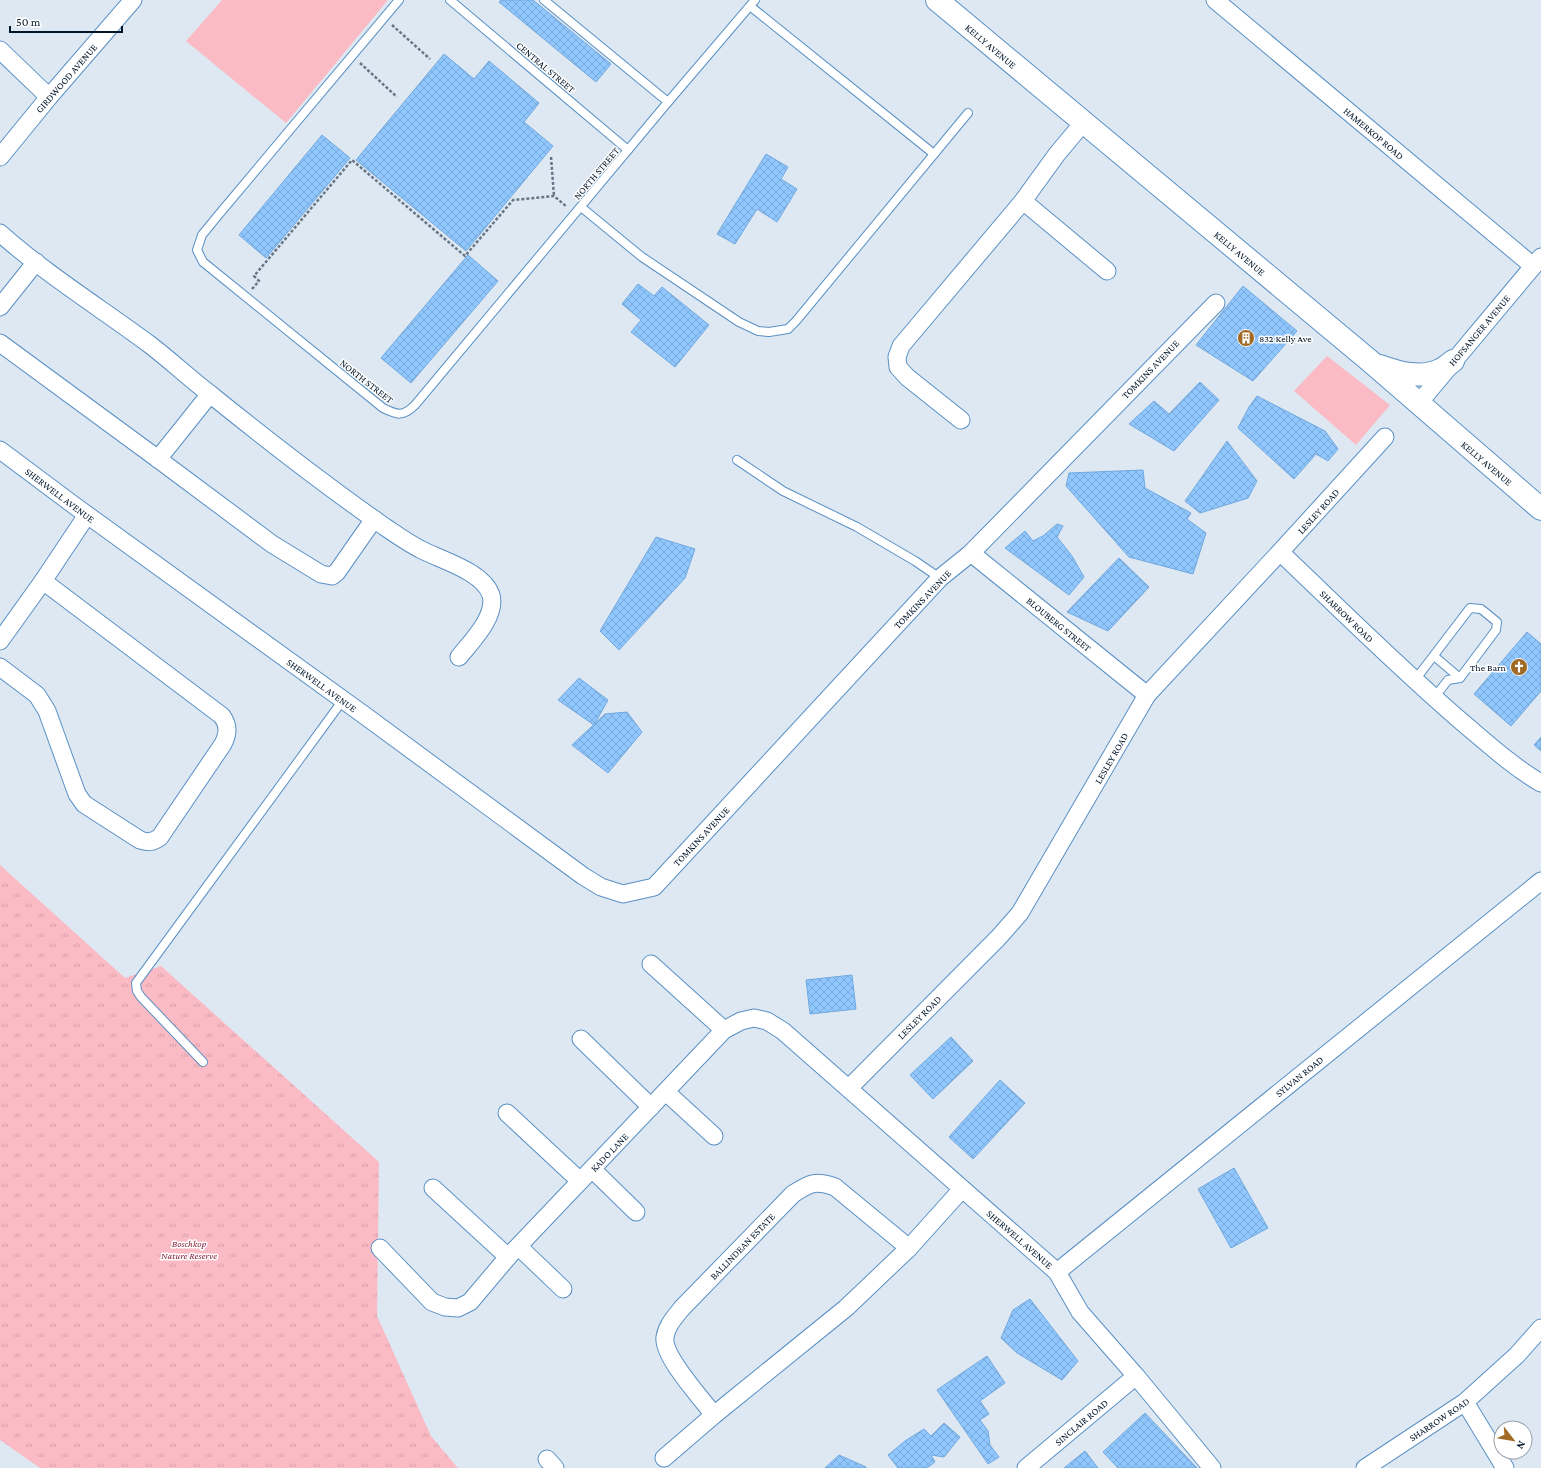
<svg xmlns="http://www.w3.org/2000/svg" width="1541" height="1468" font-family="'Crimson Pro',serif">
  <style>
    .grass { fill: url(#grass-tufts) }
    .garden { fill: #fbbbc5 }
    .building { fill: url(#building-cross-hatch); stroke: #71a8dd }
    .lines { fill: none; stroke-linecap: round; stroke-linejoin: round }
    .lane-casing { stroke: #5a90c4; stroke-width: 10 }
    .street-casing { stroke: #5a90c4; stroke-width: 19 }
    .secondary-casing { stroke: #5a90c4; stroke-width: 24 }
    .path { stroke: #667686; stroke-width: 2.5; stroke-dasharray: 3 2; stroke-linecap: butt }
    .lane { stroke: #fff; stroke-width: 8 }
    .street { stroke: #fff; stroke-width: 17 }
    .secondary { stroke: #fff; stroke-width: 22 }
    .labels { text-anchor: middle; stroke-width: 3; stroke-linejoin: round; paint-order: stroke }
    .street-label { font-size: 10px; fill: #011529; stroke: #fff }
    .poi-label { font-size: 10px; fill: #011529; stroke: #fff; text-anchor: start }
    .park-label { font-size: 10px; font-style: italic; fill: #87233f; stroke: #fff }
  </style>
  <defs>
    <pattern id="grass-tufts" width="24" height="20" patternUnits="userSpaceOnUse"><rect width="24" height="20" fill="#fbbbc5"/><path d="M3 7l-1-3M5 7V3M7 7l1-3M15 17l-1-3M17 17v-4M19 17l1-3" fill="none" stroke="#d5a0a9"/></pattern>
    <pattern id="building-cross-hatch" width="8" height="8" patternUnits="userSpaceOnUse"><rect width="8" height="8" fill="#8fc7fe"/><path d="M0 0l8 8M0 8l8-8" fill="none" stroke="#7aaada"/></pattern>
  </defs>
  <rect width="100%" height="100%" fill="#dde8f3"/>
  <polygon class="grass" points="0,865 125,978 161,966 379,1162 377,1316 431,1436 458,1468 40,1468 0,1440"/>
  <g class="garden">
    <polygon points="222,0 388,0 286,123 186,41"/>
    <polygon points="1327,356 1390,405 1356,445 1294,391"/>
  </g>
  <g class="building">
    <polygon points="501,0 533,0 611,64 596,82 499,2"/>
    <polygon points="444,54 474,79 489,61 539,103 524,122 553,146 466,251 356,160"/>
    <polygon points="322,135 350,158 266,258 239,235"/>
    <polygon points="766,154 788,167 781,179 797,189 777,222 757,209 735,244 717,234"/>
    <polygon points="468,255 498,281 411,383 381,358"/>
    <polygon points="638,284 654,296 662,287 709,325 675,367 631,332 641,320 622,304"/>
    <polygon points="1243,286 1297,331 1253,381 1196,345"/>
    <polygon points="1200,382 1219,400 1174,451 1129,424 1154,401 1169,414"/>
    <polygon points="1257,396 1325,431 1338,449 1328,461 1316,454 1294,479 1238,428 1249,407"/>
    <polygon points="1227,441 1257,481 1248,498 1200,513 1185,501"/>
    <polygon points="1143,470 1145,488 1191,513 1187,519 1206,533 1193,574 1129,557 1066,486 1069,473"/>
    <polygon points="1057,524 1063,526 1057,537 1072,556 1084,577 1069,595 1005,548 1025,531 1033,541 1043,536"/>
    <polygon points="656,537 695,549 685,578 619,650 600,631"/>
    <polygon points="1119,558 1149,587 1108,631 1067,612"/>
    <polygon points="1527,632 1541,644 1541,691 1511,726 1474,694"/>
    <polygon points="579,678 608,700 594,725 558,700"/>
    <polygon points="627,712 642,732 608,773 572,745 605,714"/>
    <polygon points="1541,737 1541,751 1534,745"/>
    <polygon points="852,975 856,1009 810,1014 806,980"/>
    <polygon points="951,1037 973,1061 933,1099 910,1075"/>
    <polygon points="1000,1080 1025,1103 973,1159 949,1137"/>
    <polygon points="1234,1168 1268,1228 1231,1248 1198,1189"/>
    <polygon points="1030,1299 1078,1361 1062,1380 1017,1353 1001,1338 1013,1310"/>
    <polygon points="987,1356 1005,1383 980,1401 989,1414 980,1420 988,1431 990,1445 999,1457 988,1464 937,1390"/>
    <polygon points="1145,1413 1197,1468 1118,1468 1103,1452"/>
    <polygon points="944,1423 960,1437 944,1457 931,1455 935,1462 927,1468 898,1468 888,1455 905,1441 924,1429 931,1436"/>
    <polygon points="1085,1451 1098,1468 1064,1468"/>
    <polygon points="839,1455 866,1467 866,1468 825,1468"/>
  </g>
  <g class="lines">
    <g class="lane-casing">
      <g id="lane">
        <path d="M 399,0 L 220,213 L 202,235 L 197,250 L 203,262 L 383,408 C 397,415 403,417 415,405 L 668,102 L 755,0"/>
        <polyline points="450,0 628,150"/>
        <polyline points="544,0 668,102"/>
        <polyline points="750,6 934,154"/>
        <polyline points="581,207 642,257 739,322 758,331 769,332 788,329 796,321 968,113"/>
        <polyline points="737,460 783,491 857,527 915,561 940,578"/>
        <polyline points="1434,656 1460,678"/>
        <polyline points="1415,680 1470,608 1481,609 1497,622 1496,630 1460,678 1448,680 1434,698"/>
        <polyline points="203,1062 141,997 137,991 136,983 343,700"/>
      </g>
    </g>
    <g class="street-casing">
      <g id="street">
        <polyline points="1215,0 1533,266"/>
        <polyline points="0,50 49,97"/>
        <polyline points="0,157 49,97 133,0"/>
        <polyline points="1023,201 1107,271"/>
        <path d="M 0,233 C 46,274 99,307 149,344 C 170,360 189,378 210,394 C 267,440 325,485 385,527 C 397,535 408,543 420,549 C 440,560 483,571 491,595 C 497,616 471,642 459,657"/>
        <polyline points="0,307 36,262"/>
        <polyline points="0,343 158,459 272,544 321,574 332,576 337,572 374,519"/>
        <polyline points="1418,404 1541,257"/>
        <polyline points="961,420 907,377 898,367 897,357 901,346 1023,201 1057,154 1083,123"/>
        <polyline points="0,450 79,509 364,715 583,876 601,887 623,894 654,887 940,578 971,553 1216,303"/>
        <polyline points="158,459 210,394"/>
        <path d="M 1280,552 C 1340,609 1399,668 1462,722 C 1487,743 1513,767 1541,783"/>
        <polyline points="971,553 1147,695"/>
        <polyline points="0,641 43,581 87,515"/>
        <path d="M 0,667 L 37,695 L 47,711 L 77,794 L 84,804 L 140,840 C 149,843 153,842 160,837 L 223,744 C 228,734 229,726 222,716 L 43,581"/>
        <polyline points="651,964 724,1030"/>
        <polyline points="581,1039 651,1107"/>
        <polyline points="849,1088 998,938 1020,913 1147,695 1280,552 1385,437"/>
        <polyline points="666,1092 714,1136"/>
        <polyline points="507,1113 580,1181"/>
        <polyline points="593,1170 636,1212"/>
        <polyline points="433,1188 508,1257"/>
        <polyline points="519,1247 563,1289"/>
        <polyline points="380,1248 432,1302 445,1307 458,1308 470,1302 508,1257 724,1030 741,1021 754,1018 767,1021 783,1031 1057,1272 1080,1312 1136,1376 1212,1468"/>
        <polyline points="1057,1272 1541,881"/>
        <polyline points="1465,1402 1505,1468"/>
        <path d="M 714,1415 C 702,1399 662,1356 665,1337 C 667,1325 675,1317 682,1308 L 793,1194 C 810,1183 815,1180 835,1187 L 909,1248"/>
        <polyline points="664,1458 714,1415 846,1308 909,1248 962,1189"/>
        <polyline points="547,1459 555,1468"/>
        <polyline points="1026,1468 1136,1376"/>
        <polyline points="1365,1468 1465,1402 1517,1355 1541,1328"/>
      </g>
    </g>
    <g class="secondary-casing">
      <g id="secondary">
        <polyline points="937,0 1370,361 1541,509"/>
        <path d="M 1380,366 C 1399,373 1421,379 1440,370 C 1445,368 1449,364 1453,361"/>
      </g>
    </g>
    <g class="path">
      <polyline points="392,25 430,59"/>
      <polyline points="360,63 397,97"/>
      <polyline points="551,157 554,196"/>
      <polyline points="252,289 259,281 254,276 352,160 465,256 513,200 554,196 567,207"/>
    </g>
    <use href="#lane" class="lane"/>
    <use href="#street" class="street"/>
    <use href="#secondary" class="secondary"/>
  </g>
  <defs>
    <g id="building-disc" transform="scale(0.9)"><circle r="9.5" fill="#a06a24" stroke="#fff"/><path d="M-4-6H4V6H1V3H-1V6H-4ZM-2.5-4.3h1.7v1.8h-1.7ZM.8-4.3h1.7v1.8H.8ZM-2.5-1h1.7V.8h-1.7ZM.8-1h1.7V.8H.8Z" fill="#fff"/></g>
    <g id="church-disc" transform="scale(0.9)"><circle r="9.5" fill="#a06a24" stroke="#fff"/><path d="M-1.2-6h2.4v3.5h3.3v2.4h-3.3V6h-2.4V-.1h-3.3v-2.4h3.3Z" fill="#fff"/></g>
  </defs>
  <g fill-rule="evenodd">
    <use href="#building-disc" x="1246" y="338"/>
    <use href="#church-disc" x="1519" y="667"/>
  </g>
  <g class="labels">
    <g class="street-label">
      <text transform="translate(991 46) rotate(40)" y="4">KELLY AVENUE</text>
      <text transform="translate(546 67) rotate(40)" y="4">CENTRAL STREET</text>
      <text transform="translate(66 78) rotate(-49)" y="4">GIRDWOOD AVENUE</text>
      <text transform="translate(1374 133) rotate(40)" y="4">HAMERKOP ROAD</text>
      <text transform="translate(596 173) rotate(-50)" y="4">NORTH STREET</text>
      <text transform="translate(1240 253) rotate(40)" y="4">KELLY AVENUE</text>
      <text transform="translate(1479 330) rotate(-50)" y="4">HOFSANGER AVENUE</text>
      <text transform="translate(1150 369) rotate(-46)" y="4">TOMKINS AVENUE</text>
      <text transform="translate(367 381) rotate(38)" y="4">NORTH STREET</text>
      <text transform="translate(1487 463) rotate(40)" y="4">KELLY AVENUE</text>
      <text transform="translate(60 495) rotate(37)" y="4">SHERWELL AVENUE</text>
      <text transform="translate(1318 511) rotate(-48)" y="4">LESLEY ROAD</text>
      <text transform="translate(922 599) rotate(-46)" y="4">TOMKINS AVENUE</text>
      <text transform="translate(1347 616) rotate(44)" y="4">SHARROW ROAD</text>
      <text transform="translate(1059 624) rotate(39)" y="4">BLOUBERG STREET</text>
      <text transform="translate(322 685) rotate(36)" y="4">SHERWELL AVENUE</text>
      <text transform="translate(1111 758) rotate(-60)" y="4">LESLEY ROAD</text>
      <text transform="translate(701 836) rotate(-47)" y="4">TOMKINS AVENUE</text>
      <text transform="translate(919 1017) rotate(-45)" y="4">LESLEY ROAD</text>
      <text transform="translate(1299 1076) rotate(-39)" y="4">SYLVAN ROAD</text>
      <text transform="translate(609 1152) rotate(-46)" y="4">KADO LANE</text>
      <text transform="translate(1020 1239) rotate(41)" y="4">SHERWELL AVENUE</text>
      <text transform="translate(742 1246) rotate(-46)" y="4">BALLINDEAN ESTATE</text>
      <text transform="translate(1439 1419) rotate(-34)" y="4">SHARROW ROAD</text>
      <text transform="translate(1081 1422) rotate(-40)" y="4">SINCLAIR ROAD</text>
    </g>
    <g class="poi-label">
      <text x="1259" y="342">832 Kelly Ave</text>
      <text x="1506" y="671" text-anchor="end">The Barn</text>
    </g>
    <g class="park-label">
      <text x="189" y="1247">Boschkop<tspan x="189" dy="12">Nature Reserve</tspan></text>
    </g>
  </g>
  <g transform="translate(1513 1440) rotate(121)"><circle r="19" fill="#ffffff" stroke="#99a1a9"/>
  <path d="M0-3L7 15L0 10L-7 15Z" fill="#a06a24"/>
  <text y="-6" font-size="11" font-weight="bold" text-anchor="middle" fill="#011529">N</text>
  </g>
  <path d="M10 26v6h112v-6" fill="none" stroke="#011529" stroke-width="2"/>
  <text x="16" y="26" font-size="12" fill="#011529" stroke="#ffffff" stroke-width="3" paint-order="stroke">50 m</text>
</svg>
